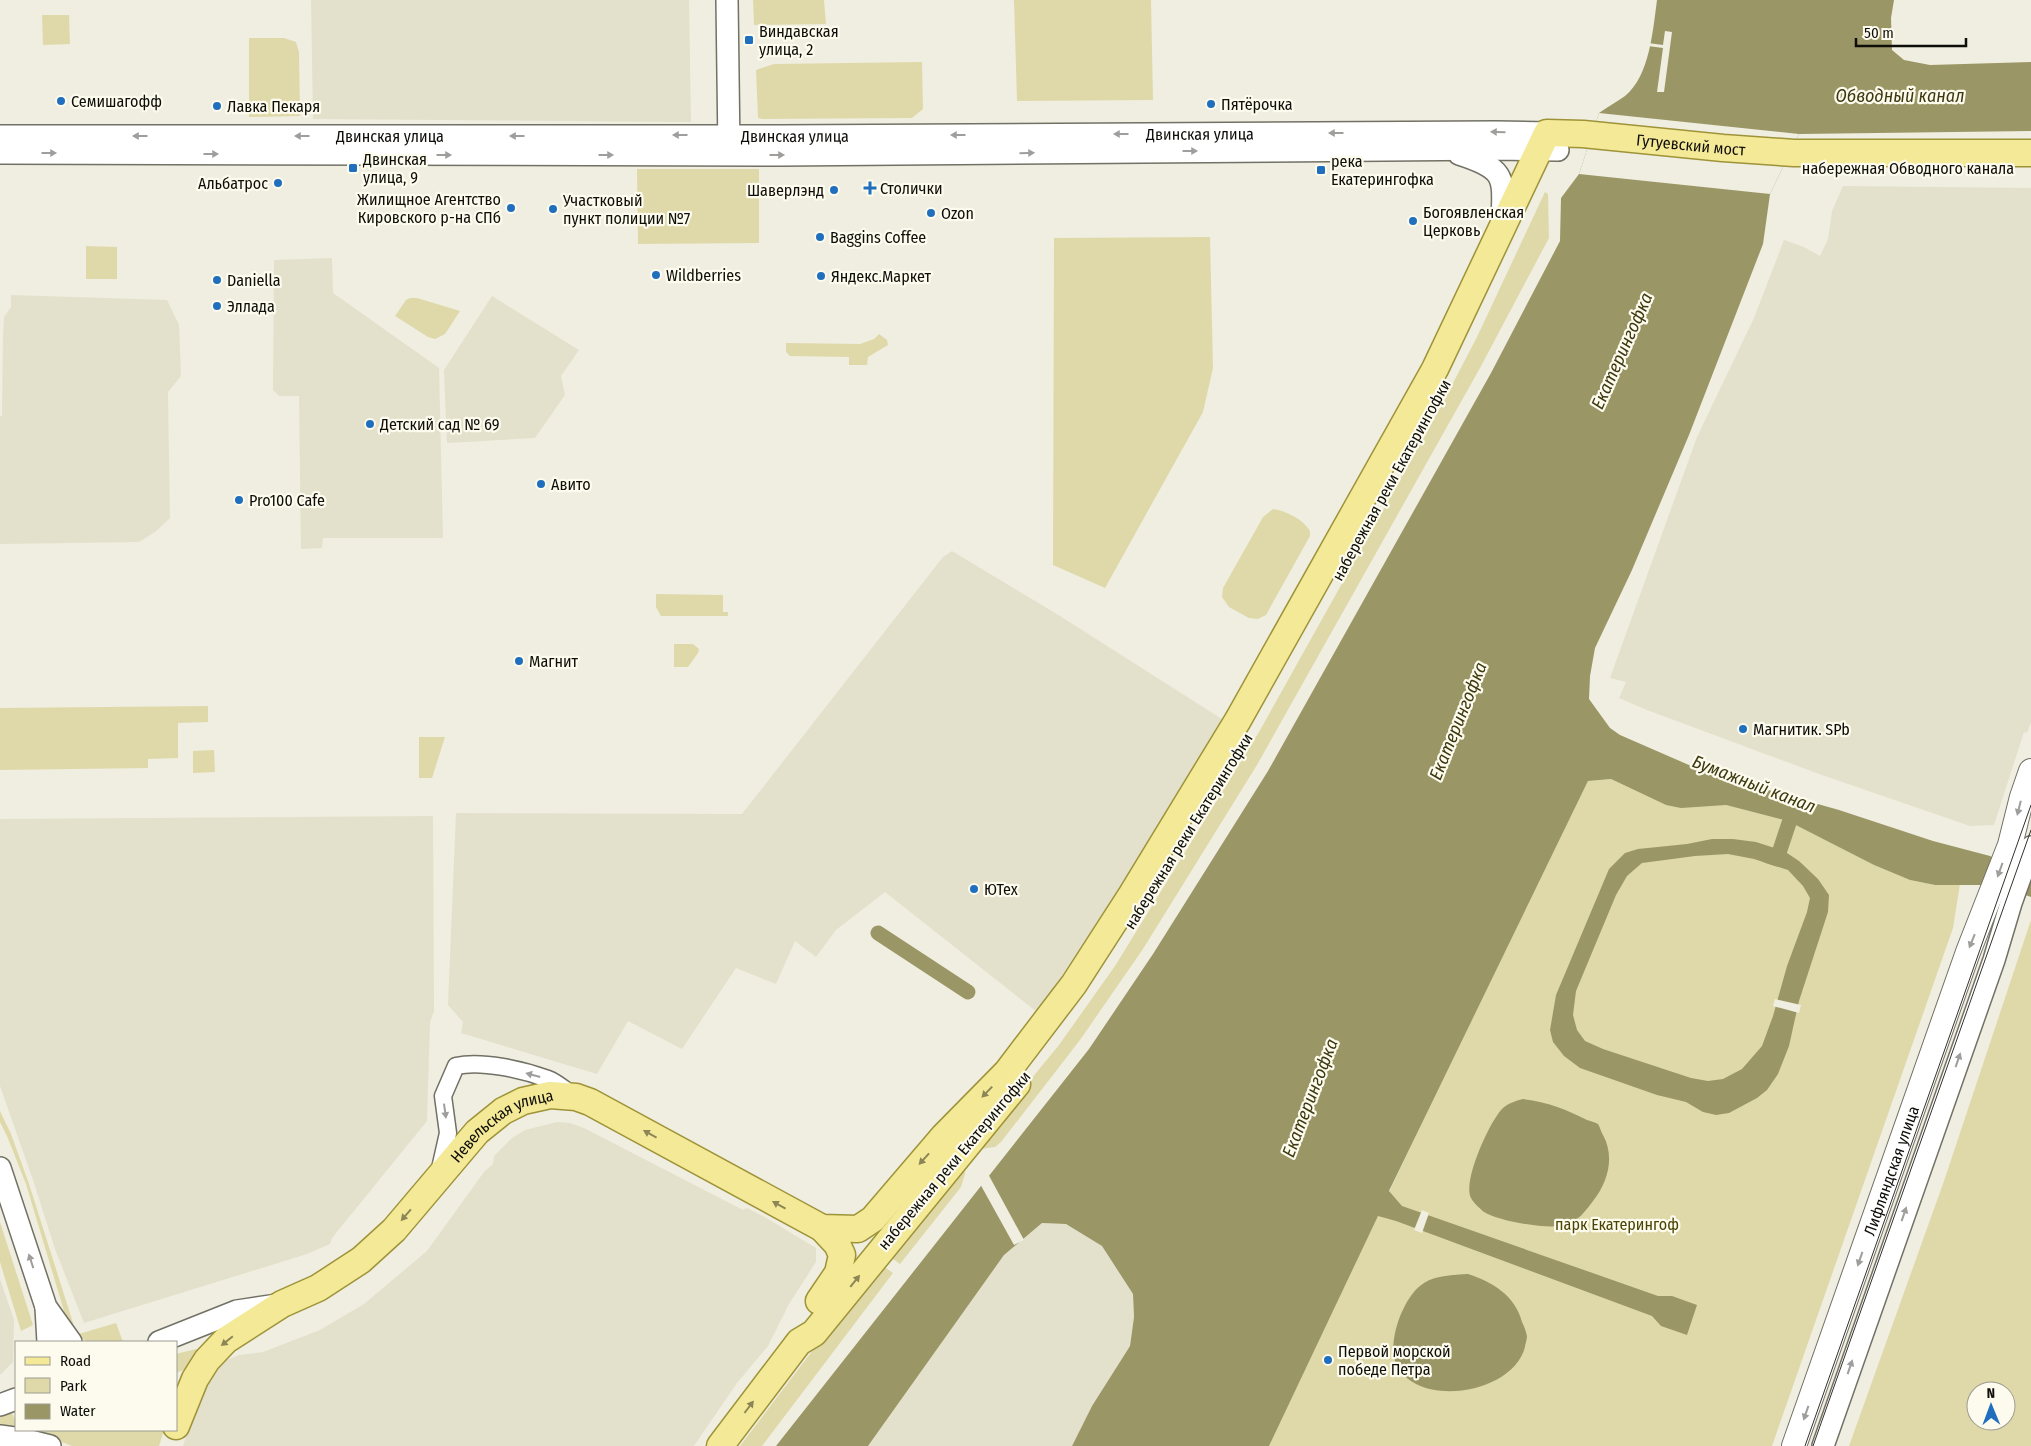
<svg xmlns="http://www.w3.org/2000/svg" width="2031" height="1446" font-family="'Fira Sans Condensed',sans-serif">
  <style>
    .built { fill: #e3e1cc }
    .green { fill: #dfd9aa; fill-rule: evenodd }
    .water { fill: #9b9665; fill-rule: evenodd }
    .pier { fill: #efeee0 }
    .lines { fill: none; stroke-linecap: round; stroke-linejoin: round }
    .canal { stroke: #9b9665; stroke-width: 15 }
    .minor-casing { stroke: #727165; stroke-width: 19 }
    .tertiary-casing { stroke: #727165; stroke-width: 24 }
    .secondary-casing { stroke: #727165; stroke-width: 26 }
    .primary-casing { stroke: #9e9338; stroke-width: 29 }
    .minor { stroke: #fff; stroke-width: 16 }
    .tertiary { stroke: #fff; stroke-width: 21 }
    .secondary { stroke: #fff; stroke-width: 24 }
    .primary { stroke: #f3e997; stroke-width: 26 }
    .tram { stroke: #32312c; stroke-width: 1 }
    .oneway { fill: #9f9e9d }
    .oneway2 { fill: #8c8657 }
    .poi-dot { fill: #1f6fbe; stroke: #fcfbed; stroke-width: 2 }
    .labels { text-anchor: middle; stroke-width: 4.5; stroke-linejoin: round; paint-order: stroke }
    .poi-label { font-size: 16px; fill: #0e0d09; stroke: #fcfbed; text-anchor: start }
    .street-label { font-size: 16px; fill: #0e0d09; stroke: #fcfbed }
    .park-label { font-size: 16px; fill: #4b4405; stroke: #fcfbed }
    .water-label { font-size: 18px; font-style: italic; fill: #3d3810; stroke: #fcfbed }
  </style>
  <rect width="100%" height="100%" fill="#efeee0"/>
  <g class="built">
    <polygon points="311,0 689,0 691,122 313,119"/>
    <polygon points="1843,186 2031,188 2031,722 2027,733 2024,732 1994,825 1970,826 1822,775 1647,710 1619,698 1626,682 1610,678 1697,437 1754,318 1784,240 1804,247 1820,256 1828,239 1832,211"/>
    <polygon points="332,258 333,293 439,368 443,538 323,538 322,548 301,549 299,396 279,396 273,390 274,260"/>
    <polygon points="11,295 167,300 179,325 181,376 168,392 170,518 155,532 139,542 0,544 0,417 2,415 3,335 4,317 11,307"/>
    <polygon points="492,296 579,350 561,376 565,395 535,438 447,443 444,370"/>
    <polygon points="952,551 1060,616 1225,721 1131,872 1037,1012 885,892 836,930 816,957 795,941 776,984 736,968 682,1049 628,1021 597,1074 461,1033 463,1022 448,1005 456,813 742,814 943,557"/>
    <polygon points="433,816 434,1011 430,1022 427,1121 332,1238 330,1244 307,1254 84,1323 55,1249 33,1180 0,1086 0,819"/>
    <polygon points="557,1122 570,1123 584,1128 743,1210 747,1208 761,1215 816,1248 816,1262 789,1304 768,1346 737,1383 694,1446 183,1446 200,1389 222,1362 239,1355 263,1352 320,1330 364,1304 427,1251 484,1172 493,1164 494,1156 512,1138 525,1130"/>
    <polygon points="1042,1223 1066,1224 1102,1246 1133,1294 1134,1317 1130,1346 1092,1406 1072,1446 868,1446 1004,1255"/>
    <polygon points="0,1279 14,1320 13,1362 0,1375"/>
  </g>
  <g class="green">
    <polygon points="753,0 824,0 826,24 754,25"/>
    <polygon points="1014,0 1151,0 1153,100 1017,101"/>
    <polygon points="42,15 69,15 70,44 43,45"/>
    <polygon points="249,38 284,38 296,42 299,52 300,116 249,117"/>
    <polygon points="922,62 923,109 912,118 763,119 758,118 756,70 774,64"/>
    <polygon points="637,169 759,169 759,243 638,244"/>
    <polygon points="1545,192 1548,194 1549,238 1480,368 1257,765 1143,949 1080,1040 1001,1142 995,1147 981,1149 980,1141 1059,1045 1115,966 1259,732 1440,408 1477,337"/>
    <polygon points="1210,237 1213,368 1203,412 1105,588 1053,565 1054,238"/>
    <polygon points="86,246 117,247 117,279 86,279"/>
    <polygon points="410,298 417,298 460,311 445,334 435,339 428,337 395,316 406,300"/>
    <polygon points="879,334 887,340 888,345 868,357 867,365 849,365 849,357 790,356 786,352 786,343 860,344 874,339"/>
    <path d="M 1273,509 C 1286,511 1303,519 1310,531 L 1310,536 L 1266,615 L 1258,619 L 1249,618 L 1229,607 L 1222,597 L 1223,588 L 1263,517 Z"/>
    <polygon points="656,594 723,595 723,612 728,612 728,616 661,616 656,607"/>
    <polygon points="674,644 693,644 699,649 698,653 688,667 674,667"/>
    <polygon points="208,706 208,722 178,723 178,758 148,759 148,768 0,770 0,708"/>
    <polygon points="419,737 445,737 432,778 419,778"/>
    <polygon points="214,750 215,772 193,773 193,751"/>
    <polygon points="1611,779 1666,805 1726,805 1780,819 1797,825 1874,865 1910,880 1935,885 1960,884 1953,928 1772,1446 1269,1446 1426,1114 1588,781"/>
    <path d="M 2031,920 L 2031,1446 L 1849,1446 L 1944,1181 ZM 1976,1391 L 2006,1391 L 2006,1421 L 1976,1421 Z"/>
    <path d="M 0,1111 L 11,1134 L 29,1184 L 75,1329 L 79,1334 L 116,1323 L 123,1342 C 91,1342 87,1350 67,1321 L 26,1184 L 7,1136 L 0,1122 Z"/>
    <polygon points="964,1161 965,1174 961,1187 900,1264 886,1254"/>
    <polygon points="0,1222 33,1325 21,1331 0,1262"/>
    <polygon points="879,1263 893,1273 762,1446 740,1446"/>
    <polygon points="196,1349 198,1351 186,1369 176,1373 176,1354"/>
    <polygon points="12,1413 16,1422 16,1429 0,1428 0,1417"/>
    <polygon points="42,1430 164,1430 159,1446 72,1446 37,1432"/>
  </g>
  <g class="water">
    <path d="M 1657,0 L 1894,0 L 1891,18 L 1892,50 L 1904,60 L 1930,65 L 2031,62 L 2031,131 L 1799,134 L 1770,194 L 1763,244 L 1689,435 L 1632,570 L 1595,648 L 1590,676 L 1589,699 L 1610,728 L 1620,735 L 1705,772 L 1839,810 L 1933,841 L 1990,856 L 2031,878 L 2031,897 L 1997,885 L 1935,885 L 1910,880 L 1874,865 L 1788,821 L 1726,805 L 1681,808 L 1666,805 L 1611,779 L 1588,781 L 1389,1191 L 1402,1206 L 1658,1296 L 1672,1296 L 1697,1305 L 1687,1335 L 1661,1326 L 1652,1316 L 1396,1221 L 1378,1216 L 1269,1446 L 1072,1446 L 1092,1406 L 1130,1346 L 1134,1317 L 1133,1294 L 1102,1246 L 1066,1224 L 1042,1223 L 1004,1255 L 868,1446 L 776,1446 L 1089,1049 L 1153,954 L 1268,771 L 1491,373 L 1560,241 L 1561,198 L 1579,174 L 1599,113 C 1607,107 1617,102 1625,96 C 1650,76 1653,29 1657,0 Z"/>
    <path d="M 1712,839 L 1733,839 L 1756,842 L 1784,851 L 1799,861 L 1818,879 L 1829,895 L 1828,912 L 1799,1001 L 1789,1046 L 1778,1074 L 1767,1090 L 1757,1098 L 1729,1113 L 1716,1115 L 1703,1112 L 1686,1102 L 1657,1095 L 1580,1068 L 1564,1056 L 1553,1042 L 1550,1030 L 1556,995 L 1609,869 L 1625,853 L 1638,849 L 1687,844 ZM 1728,854 L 1754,859 L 1788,870 L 1803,886 L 1810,898 L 1807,912 L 1787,966 L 1773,1016 L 1762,1046 L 1742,1069 L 1723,1079 L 1708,1081 L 1691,1078 L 1603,1049 L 1585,1041 L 1577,1030 L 1573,1015 L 1576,991 L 1616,895 L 1627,876 L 1642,863 L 1695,856 Z"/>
    <path d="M 1523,1099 C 1547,1102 1566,1109 1587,1120 C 1590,1121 1595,1122 1598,1124 C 1600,1127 1601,1132 1603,1135 C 1615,1157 1608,1182 1593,1201 C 1585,1212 1578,1221 1565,1225 C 1548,1230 1498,1221 1484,1212 C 1480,1209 1473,1202 1471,1198 C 1462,1182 1490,1120 1503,1108 C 1509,1103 1515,1101 1523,1099 Z"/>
    <path d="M 1468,1274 C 1492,1282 1515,1295 1522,1322 C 1524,1326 1526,1331 1527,1336 C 1527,1340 1525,1344 1525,1347 C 1513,1395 1413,1410 1395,1361 C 1388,1339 1404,1295 1424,1283 C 1437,1275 1453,1275 1468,1274 Z"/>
  </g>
  <g class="pier">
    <polygon points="1665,31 1672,32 1664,92 1657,92 1663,48 1648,46 1648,43 1663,45"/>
    <polygon points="1599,113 1799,134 1770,194 1579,174"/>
    <polygon points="1775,999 1801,1005 1799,1013 1773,1006"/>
    <polygon points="987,1172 1024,1240 1014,1245 979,1182"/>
    <polygon points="1422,1210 1429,1213 1422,1233 1414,1230"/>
  </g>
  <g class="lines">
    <g class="canal">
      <polyline points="1768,856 1777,859 1792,814"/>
      <polyline points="878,933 968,992"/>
    </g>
    <g class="minor-casing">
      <path id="minor" d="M 439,1173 L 448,1133 L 443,1096 L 456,1066 C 482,1060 523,1070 548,1079 C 556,1082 564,1089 571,1094"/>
    </g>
    <g class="tertiary-casing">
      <g id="tertiary">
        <polyline points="727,0 729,150"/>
        <path id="s1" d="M 0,136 L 780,136 L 1496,132 L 1547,133"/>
        <polyline points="0,153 780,155 1498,149 1558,150"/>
        <path d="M 1459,154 C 1509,170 1503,178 1502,225"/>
        <polyline points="0,1168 46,1307 71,1342"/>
        <polyline points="46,1308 48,1342"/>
        <polyline points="159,1342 237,1311 277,1305"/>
        <polyline points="0,1405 16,1399"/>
        <polyline points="0,1436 22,1439 50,1446"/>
        <polyline points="1823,1446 1994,960 2011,903 2031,847"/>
      </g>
    </g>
    <g class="secondary-casing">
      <g id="secondary">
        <path id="s2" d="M 1794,1446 L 1968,952 L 2010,845 L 2022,797 L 2031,771"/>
      </g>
    </g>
    <g class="primary-casing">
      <g id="primary">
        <polyline points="819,1301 838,1273 842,1255 837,1244 822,1228"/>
        <path id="s3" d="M 176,1426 L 195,1379 L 207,1360 L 226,1340 L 282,1304 L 318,1288 L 361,1260 L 394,1230 L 477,1132 L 503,1111 L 523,1101 L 550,1095 L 576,1097 L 590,1102 L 822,1228 L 858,1229 L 873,1219 L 944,1136 L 1007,1072 L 1074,984 L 1132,894 L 1238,720 L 1435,369 L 1547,133 L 1583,134 L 1723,148 L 1794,153 L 2031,153"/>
        <polyline points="720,1446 799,1342 814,1333 1017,1084"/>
      </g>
    </g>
    <use href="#minor" class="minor"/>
    <use href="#tertiary" class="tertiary"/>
    <use href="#secondary" class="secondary"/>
    <use href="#primary" class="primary"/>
    <g class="tram">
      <polyline points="1805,1446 2031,805"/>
      <polyline points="1813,1446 2031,830"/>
    </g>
  </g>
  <defs><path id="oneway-solid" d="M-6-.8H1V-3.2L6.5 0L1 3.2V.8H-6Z" transform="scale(1.25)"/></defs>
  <g class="oneway">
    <use href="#oneway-solid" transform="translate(1498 132) rotate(-179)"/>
    <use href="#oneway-solid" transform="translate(1336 133) rotate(180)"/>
    <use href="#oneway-solid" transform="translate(1121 134) rotate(180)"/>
    <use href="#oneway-solid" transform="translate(680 135) rotate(-180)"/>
    <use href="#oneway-solid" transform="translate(958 135) rotate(180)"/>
    <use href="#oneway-solid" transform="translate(140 136) rotate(180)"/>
    <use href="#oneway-solid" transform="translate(302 136) rotate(-180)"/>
    <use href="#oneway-solid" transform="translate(517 136) rotate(180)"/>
    <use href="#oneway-solid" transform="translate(1190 151)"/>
    <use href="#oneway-solid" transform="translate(49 153)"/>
    <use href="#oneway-solid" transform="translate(1027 153) rotate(-1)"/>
    <use href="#oneway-solid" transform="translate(211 154)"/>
    <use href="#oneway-solid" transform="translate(444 155)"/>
    <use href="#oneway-solid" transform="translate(606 155)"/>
    <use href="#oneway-solid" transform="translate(777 155)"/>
    <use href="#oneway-solid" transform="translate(2019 808) rotate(104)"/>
    <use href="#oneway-solid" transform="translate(2000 870) rotate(110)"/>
    <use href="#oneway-solid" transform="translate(1972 941) rotate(112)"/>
    <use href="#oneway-solid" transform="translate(1958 1060) rotate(-71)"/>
    <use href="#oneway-solid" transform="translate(533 1075) rotate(-165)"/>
    <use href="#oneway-solid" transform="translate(445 1111) rotate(82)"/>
    <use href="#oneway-solid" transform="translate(1904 1214) rotate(-71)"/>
    <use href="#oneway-solid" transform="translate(1860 1259) rotate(109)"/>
    <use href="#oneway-solid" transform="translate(31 1261) rotate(-108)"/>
    <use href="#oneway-solid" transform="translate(1850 1367) rotate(-71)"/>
    <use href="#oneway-solid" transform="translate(1806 1413) rotate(109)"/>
  </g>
  <g class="oneway2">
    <use href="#oneway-solid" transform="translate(987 1092) rotate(134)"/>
    <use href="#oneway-solid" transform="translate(650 1134) rotate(-151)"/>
    <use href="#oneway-solid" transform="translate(924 1159) rotate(132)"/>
    <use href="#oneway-solid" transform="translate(779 1205) rotate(-151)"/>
    <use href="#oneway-solid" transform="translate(406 1215) rotate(131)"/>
    <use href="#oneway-solid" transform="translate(855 1281) rotate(-51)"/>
    <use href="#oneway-solid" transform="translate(227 1341) rotate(141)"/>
    <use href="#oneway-solid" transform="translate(749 1407) rotate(-53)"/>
  </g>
  <g class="poi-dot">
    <rect x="744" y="35" width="10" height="10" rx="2.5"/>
    <circle cx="61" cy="101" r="5"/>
    <circle cx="1211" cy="104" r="5"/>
    <circle cx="217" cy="106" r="5"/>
    <rect x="348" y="163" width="10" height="10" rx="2.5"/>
    <rect x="1316" y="165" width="10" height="10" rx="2.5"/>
    <circle cx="278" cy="183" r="5"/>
    <path d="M867.5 180.5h5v5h5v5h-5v5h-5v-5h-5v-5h5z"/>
    <circle cx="834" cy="190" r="5"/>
    <circle cx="511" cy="208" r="5"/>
    <circle cx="553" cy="209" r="5"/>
    <circle cx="931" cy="213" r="5"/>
    <circle cx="1413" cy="221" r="5"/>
    <circle cx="820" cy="237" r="5"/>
    <circle cx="656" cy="275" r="5"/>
    <circle cx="821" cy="276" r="5"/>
    <circle cx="217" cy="280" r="5"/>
    <circle cx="217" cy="306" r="5"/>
    <circle cx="370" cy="424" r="5"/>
    <circle cx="541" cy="484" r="5"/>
    <circle cx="239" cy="500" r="5"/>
    <circle cx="519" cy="661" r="5"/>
    <circle cx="1743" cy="729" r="5"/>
    <circle cx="974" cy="889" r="5"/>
    <circle cx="1328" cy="1360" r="5"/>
  </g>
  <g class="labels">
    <g class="poi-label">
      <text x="759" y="37">Виндавская<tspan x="759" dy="18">улица, 2</tspan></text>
      <text x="71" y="107">Семишагофф</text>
      <text x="1221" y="110">Пятёрочка</text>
      <text x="227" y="112">Лавка Пекаря</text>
      <text x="363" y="165">Двинская<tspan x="363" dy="18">улица, 9</tspan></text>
      <text x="1331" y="167">река<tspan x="1331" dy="18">Екатерингофка</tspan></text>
      <text x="268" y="189" text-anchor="end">Альбатрос</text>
      <text x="880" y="194">Столички</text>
      <text x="824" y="196" text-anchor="end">Шаверлэнд</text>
      <text x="501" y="205" text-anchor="end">Жилищное Агентство<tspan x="501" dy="18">Кировского р-на СПб</tspan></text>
      <text x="563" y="206">Участковый<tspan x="563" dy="18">пункт полиции №7</tspan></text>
      <text x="1423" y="218">Богоявленская<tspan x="1423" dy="18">Церковь</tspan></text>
      <text x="941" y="219">Ozon</text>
      <text x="830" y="243">Baggins Coffee</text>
      <text x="666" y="281">Wildberries</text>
      <text x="831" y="282">Яндекс.Маркет</text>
      <text x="227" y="286">Daniella</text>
      <text x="227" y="312">Эллада</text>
      <text x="380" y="430">Детский сад № 69</text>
      <text x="551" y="490">Авито</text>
      <text x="249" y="506">Pro100 Cafe</text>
      <text x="529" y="667">Магнит</text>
      <text x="1753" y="735">Магнитик. SPb</text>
      <text x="984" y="895">ЮТех</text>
      <text x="1338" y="1357">Первой морской<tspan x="1338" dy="18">победе Петра</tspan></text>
    </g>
    <g class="street-label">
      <text dy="6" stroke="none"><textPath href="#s1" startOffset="1200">Двинская улица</textPath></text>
      <text dy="6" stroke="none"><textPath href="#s1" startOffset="795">Двинская улица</textPath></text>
      <text dy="6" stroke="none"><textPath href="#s1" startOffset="390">Двинская улица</textPath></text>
      <text dy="6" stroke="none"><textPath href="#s3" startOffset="2302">Гутуевский мост</textPath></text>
      <text x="1908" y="174">набережная Обводного канала</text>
      <text transform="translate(1391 480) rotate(-61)" y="6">набережная реки Екатерингофки</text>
      <text transform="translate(1188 831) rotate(-58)" y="6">набережная реки Екатерингофки</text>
      <text dy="6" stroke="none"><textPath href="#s3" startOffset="456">Невельская улица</textPath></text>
      <text transform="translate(954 1160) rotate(-50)" y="6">набережная реки Екатерингофки</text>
      <text dy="6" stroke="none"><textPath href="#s2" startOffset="292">Лифляндская улица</textPath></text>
    </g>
    <g class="park-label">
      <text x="1617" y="1230">парк Екатерингоф</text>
    </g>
    <g class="water-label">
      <text x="1900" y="102">Обводный канал</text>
      <text transform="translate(1622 351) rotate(-66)" y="6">Екатерингофка</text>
      <text transform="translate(1458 721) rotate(-68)" y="6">Екатерингофка</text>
      <text transform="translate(1754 784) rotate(21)" y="6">Бумажный канал</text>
      <text transform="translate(1310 1098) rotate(-69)" y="6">Екатерингофка</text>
    </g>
  </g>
  <rect x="15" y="1341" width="162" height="90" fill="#fcfbed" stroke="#9d9c92"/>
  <rect x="25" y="1357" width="25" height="8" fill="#f3e997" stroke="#9d9c92"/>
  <text x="60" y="1366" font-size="15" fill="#0e0d09">Road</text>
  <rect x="25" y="1378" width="25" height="15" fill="#dfd9aa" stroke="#9d9c92"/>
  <text x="60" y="1391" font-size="15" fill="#0e0d09">Park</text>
  <rect x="25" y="1404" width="25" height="15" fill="#9b9665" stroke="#9d9c92"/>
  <text x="60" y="1416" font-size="15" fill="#0e0d09">Water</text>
  <g transform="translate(1991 1406) rotate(359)"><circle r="24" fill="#fcfbed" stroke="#9d9c92"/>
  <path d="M0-4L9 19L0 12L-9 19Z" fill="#1f6fbe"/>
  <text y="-8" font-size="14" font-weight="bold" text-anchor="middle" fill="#0e0d09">N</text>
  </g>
  <path d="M1856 38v8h110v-8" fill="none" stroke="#0e0d09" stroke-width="2.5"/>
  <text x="1864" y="38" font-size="15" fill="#0e0d09" stroke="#fcfbed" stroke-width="4" paint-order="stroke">50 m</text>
</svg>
